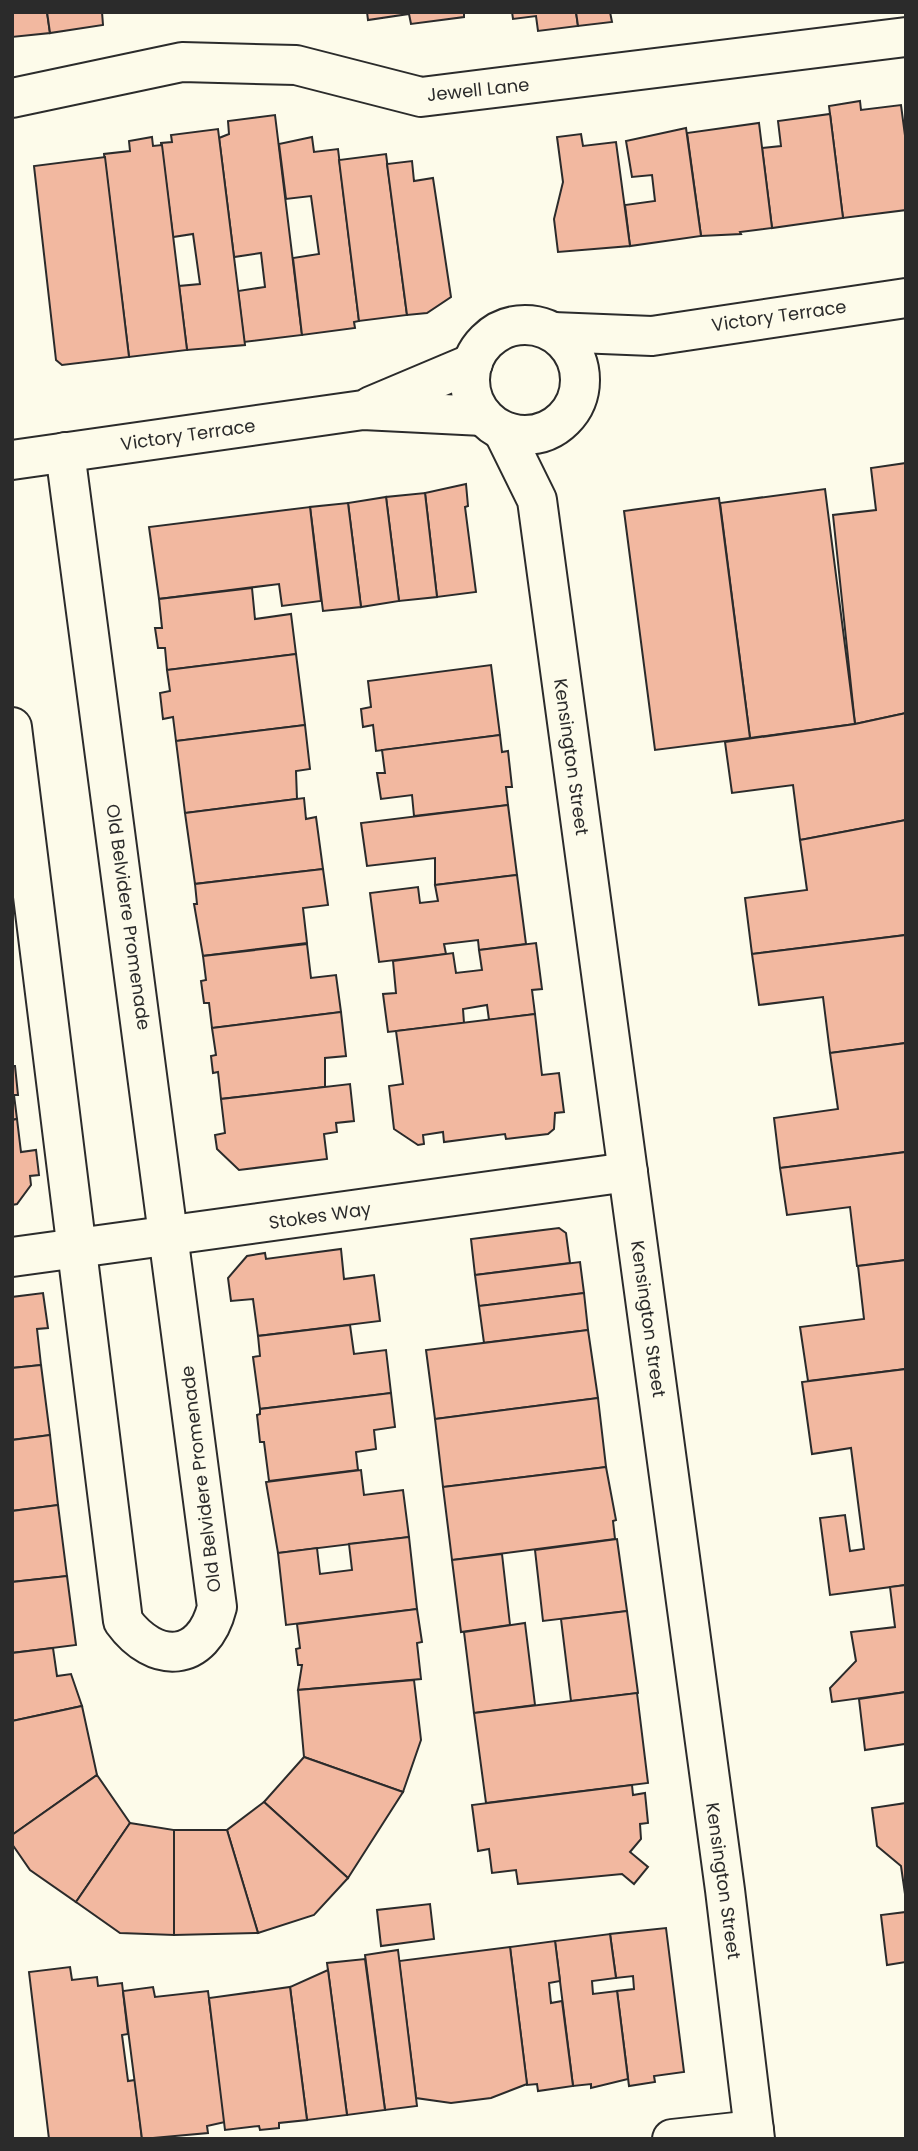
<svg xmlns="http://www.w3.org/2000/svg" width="918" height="2151" font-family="Poppins,sans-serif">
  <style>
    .building { fill: #f2b8a0; stroke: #2b2b2b; stroke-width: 2 }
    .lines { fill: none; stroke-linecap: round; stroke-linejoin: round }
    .minor-casing { stroke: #2b2b2b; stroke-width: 42 }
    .minor { stroke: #fdfbea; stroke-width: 38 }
    .labels { text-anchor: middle; stroke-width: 5; stroke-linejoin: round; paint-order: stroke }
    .street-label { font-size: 18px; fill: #2b2b2b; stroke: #fdfbea }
  </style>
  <rect width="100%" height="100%" fill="#fdfbea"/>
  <g class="building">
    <polygon points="12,12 47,12 50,33 12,37"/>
    <polygon points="47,12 102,12 103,25 50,33"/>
    <polygon points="367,12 464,12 464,17 411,24 409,14 368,20"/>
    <polygon points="512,12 576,12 578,26 538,31 536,16 513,19"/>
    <polygon points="576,12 610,12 612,22 578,26"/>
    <polygon points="860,101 861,110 901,105 906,143 906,210 843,218 829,106"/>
    <polygon points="830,114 843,218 772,228 762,148 781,146 778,121"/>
    <polygon points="275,115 302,335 244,342 238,291 265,287 261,253 234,257 219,138 229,134 228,121"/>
    <polygon points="759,123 772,228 740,232 741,234 701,236 687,133"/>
    <polygon points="686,128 701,236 630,246 625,205 655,201 652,175 632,177 626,141"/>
    <polygon points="218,129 245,345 187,350 179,286 200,284 193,234 173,237 161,143 172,142 171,135"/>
    <polygon points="581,134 583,146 616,142 630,246 558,252 554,219 563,182 557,137"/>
    <polygon points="152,137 153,146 162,145 187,350 129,357 104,154 130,151 129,141"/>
    <polygon points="312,137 314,152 338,149 359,321 354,322 355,328 302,335 293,258 319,254 311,196 286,199 279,144"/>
    <polygon points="386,154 407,315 359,321 339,160"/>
    <polygon points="105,157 129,357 62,365 56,360 34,166"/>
    <polygon points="412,161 414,181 433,178 451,297 427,313 407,315 387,164"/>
    <polygon points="906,463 906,713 855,724 833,515 876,510 871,468"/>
    <polygon points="466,484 468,506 465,507 476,592 437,597 425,493"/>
    <polygon points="825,489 855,724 750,738 720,503"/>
    <polygon points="425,493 437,597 399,601 386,497"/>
    <polygon points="386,497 399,601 361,607 348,503"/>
    <polygon points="719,498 750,738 655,750 624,511"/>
    <polygon points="348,503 361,607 323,611 310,507"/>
    <polygon points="310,507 321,601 282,606 279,584 159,599 149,527"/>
    <polygon points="252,588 255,619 291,614 296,654 167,670 165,648 158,648 155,628 162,628 159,599"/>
    <polygon points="296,654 305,725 176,741 173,717 163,719 160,693 170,691 167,670"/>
    <polygon points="491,665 500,735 376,751 373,725 363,727 361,709 371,707 368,681"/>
    <polygon points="906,713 906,820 800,840 793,785 732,793 725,742 855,724"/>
    <polygon points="305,725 310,769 296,771 297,799 185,813 176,741"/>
    <polygon points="500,735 502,752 508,751 512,787 506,787 508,805 414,816 412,795 381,799 377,773 385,773 382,750"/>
    <polygon points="304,798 306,819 316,817 323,869 195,884 185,813"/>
    <polygon points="508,805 517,875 435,885 435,858 367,866 361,823"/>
    <polygon points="906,820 906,935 752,954 745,898 807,890 800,840"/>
    <polygon points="323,869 328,905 303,908 307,943 203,956 194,904 197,904 195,884"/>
    <polygon points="517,875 526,944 479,950 478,940 444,944 446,954 379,962 370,893 418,887 420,903 438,901 435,885"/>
    <polygon points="906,935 906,1043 830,1053 823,997 759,1005 752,954"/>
    <polygon points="536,943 542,989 532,990 535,1014 489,1020 487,1005 463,1009 464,1023 388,1032 383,994 396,993 393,961 453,953 456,973 482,970 479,950"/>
    <polygon points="307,944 311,978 336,975 341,1012 212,1028 209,1003 204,1003 201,981 206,980 203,956"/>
    <polygon points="341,1012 346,1056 325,1058 325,1087 221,1099 218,1072 213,1073 211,1056 216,1055 212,1028"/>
    <polygon points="535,1014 542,1075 559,1073 564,1112 555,1113 554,1129 548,1134 506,1139 505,1134 444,1142 443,1132 423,1135 424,1144 418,1145 394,1129 389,1086 403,1084 396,1031"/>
    <polygon points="906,1043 906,1152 780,1168 774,1118 838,1109 830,1053"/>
    <polygon points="12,1066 15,1066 18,1095 14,1095 17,1119 12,1120"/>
    <polygon points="350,1084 354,1121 336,1123 337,1132 324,1134 327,1159 239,1170 217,1149 215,1135 225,1133 221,1099"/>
    <polygon points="17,1119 21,1152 36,1150 39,1175 30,1176 31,1185 17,1204 12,1205 12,1120"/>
    <polygon points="906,1152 906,1260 857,1266 850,1207 787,1215 780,1168"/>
    <polygon points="559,1228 566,1233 570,1263 475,1275 471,1239"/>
    <polygon points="341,1249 344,1279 374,1275 380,1321 258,1336 253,1299 231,1301 228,1278 247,1256 265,1253 266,1259"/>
    <polygon points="906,1260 906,1369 808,1381 800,1327 864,1319 858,1266"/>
    <polygon points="580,1262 584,1293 479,1306 475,1275"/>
    <polygon points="43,1293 48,1328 37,1329 41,1365 12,1368 12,1297"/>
    <polygon points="584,1293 588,1330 484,1343 479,1306"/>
    <polygon points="350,1325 354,1354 386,1350 391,1393 260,1409 253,1357 260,1356 258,1336"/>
    <polygon points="588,1330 598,1398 435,1419 426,1350"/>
    <polygon points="41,1365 50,1435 12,1440 12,1368"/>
    <polygon points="906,1369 906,1585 830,1595 820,1518 845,1515 850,1551 864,1549 851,1448 812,1454 802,1382"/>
    <polygon points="391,1393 395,1427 374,1430 376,1449 356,1452 358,1470 269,1481 264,1442 260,1442 257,1415 260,1414 260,1409"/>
    <polygon points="598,1398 606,1467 443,1487 435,1419"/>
    <polygon points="50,1435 58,1505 12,1511 12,1440"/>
    <polygon points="606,1467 616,1520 613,1521 615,1539 452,1560 443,1487"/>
    <polygon points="361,1470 364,1495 403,1490 409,1537 278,1553 266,1482"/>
    <polygon points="58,1505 67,1576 12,1582 12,1511"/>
    <polygon points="409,1537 417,1609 286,1625 278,1553 317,1548 320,1574 352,1570 349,1544"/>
    <polygon points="617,1539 627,1611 543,1621 535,1550"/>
    <polygon points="502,1554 510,1625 461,1632 452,1560"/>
    <polygon points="67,1576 76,1645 12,1653 12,1582"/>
    <polygon points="906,1585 906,1692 832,1702 830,1688 856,1661 851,1632 895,1627 890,1587"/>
    <polygon points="417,1609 422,1642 417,1643 421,1679 298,1690 302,1665 298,1665 296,1649 300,1648 297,1624"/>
    <polygon points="627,1611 638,1693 571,1701 561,1619"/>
    <polygon points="525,1623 535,1705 474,1713 464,1632"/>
    <polygon points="53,1648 57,1676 71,1674 82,1706 12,1721 12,1653"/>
    <polygon points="414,1680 421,1740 403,1792 304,1757 298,1690"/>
    <polygon points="906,1692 906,1753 905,1744 865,1750 859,1699"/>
    <polygon points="637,1693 648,1783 486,1803 474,1713"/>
    <polygon points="82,1706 97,1775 12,1835 12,1721"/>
    <polygon points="304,1757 403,1792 348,1878 264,1802"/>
    <polygon points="97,1775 130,1823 76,1902 30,1870 12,1844 12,1835"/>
    <polygon points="632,1785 633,1795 645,1793 648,1823 640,1824 641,1839 630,1852 648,1867 634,1884 622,1874 518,1884 516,1870 492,1873 489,1849 478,1851 472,1805"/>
    <polygon points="264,1802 348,1878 314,1915 258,1933 227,1830"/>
    <polygon points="906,1803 906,1901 901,1866 877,1846 872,1808"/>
    <polygon points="130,1823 174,1830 174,1935 120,1933 76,1902"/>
    <polygon points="174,1830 227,1830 258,1933 174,1935"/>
    <polygon points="430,1904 434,1939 381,1946 377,1910"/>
    <polygon points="906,1912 906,1962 887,1965 881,1915"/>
    <polygon points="666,1928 684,2072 654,2076 655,2082 629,2086 617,1991 634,1989 633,1976 616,1978 610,1934"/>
    <polygon points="610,1934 616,1978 592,1981 593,1994 617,1991 628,2079 591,2088 591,2084 573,2086 555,1941"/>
    <polygon points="555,1941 560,1981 549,1983 551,2003 562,2001 573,2086 538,2091 537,2084 527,2085 510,1947"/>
    <polygon points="510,1947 527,2084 491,2098 451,2103 416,2098 399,1961"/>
    <polygon points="398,1950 417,2106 385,2110 365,1955"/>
    <polygon points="365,1959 385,2110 347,2115 327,1963"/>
    <polygon points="70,1967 72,1980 97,1977 98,1986 122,1983 128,2034 122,2035 128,2081 135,2080 142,2139 49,2139 29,1972"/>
    <polygon points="328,1970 347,2115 307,2120 290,1987"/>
    <polygon points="153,1987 155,1997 208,1991 225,2122 207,2126 208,2133 142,2139 123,1991"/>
    <polygon points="290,1987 307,2120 279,2123 279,2128 260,2130 259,2126 225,2130 209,1998"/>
  </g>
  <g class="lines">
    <g class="minor-casing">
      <g id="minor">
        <polyline points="12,98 182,62 296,65 421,97 906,37"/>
        <circle cx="525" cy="380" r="55"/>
        <polyline points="553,332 652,336 906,298"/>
        <polyline points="371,406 473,363"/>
        <polyline points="503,431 537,500 725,1890 755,2139"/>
        <polyline points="12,460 363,410 483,416"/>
        <path d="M 12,727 L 123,1621 C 155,1665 203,1663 217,1607 L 65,452"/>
        <polyline points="12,1257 628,1172"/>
        <polyline points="672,2139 754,2130"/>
      </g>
    </g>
    <use href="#minor" class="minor"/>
  </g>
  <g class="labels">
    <g class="street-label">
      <text transform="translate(478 90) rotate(-6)" y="6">Jewell Lane</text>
      <text transform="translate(779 316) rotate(-8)" y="6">Victory Terrace</text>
      <text transform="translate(188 435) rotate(-8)" y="6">Victory Terrace</text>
      <text transform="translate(571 757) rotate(82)" y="6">Kensington Street</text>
      <text transform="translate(128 917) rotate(82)" y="6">Old Belvidere Promenade</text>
      <text transform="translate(320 1216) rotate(-8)" y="6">Stokes Way</text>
      <text transform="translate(648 1319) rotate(82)" y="6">Kensington Street</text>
      <text transform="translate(201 1479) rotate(-97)" y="6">Old Belvidere Promenade</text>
      <text transform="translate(723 1881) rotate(82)" y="6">Kensington Street</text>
    </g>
  </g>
  <rect width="918" height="2151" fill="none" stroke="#2b2b2b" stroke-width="28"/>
</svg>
